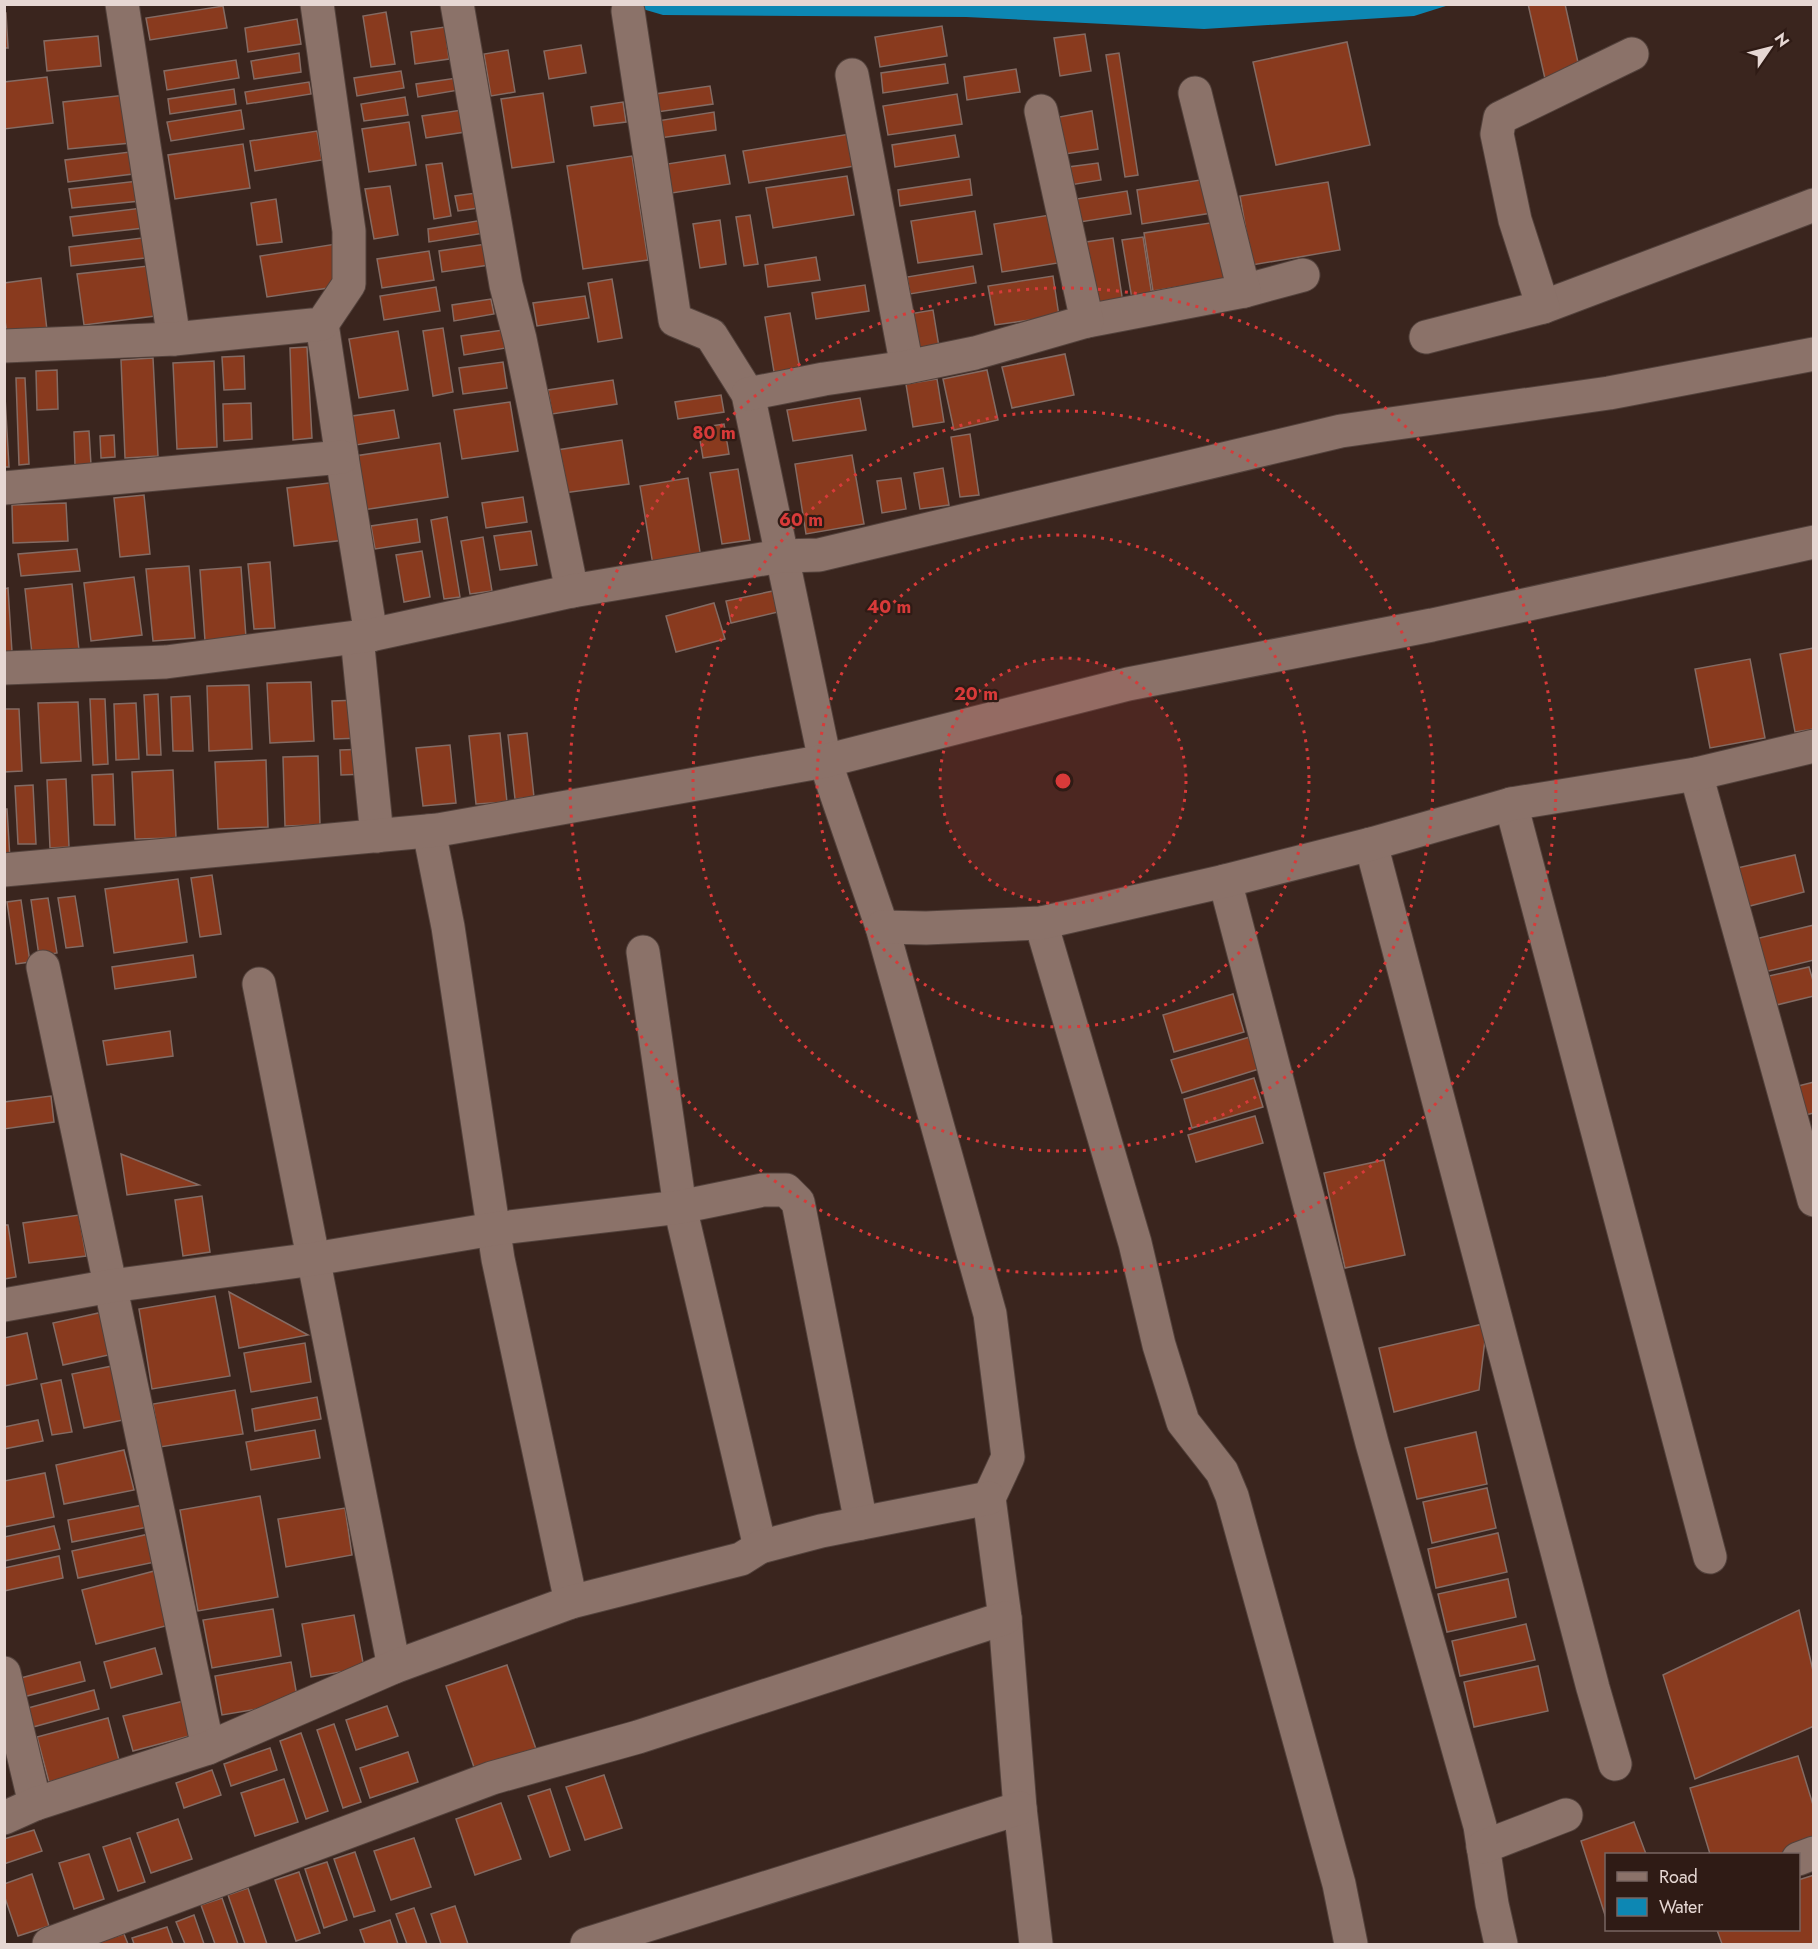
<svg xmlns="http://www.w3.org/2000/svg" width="1818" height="1949" font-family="Jost,sans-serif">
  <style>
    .water { fill: #0d87b3 }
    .building { fill: #893a1e; stroke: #846b63; stroke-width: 1.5 }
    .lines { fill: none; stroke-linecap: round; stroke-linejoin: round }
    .minor-casing { stroke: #53423c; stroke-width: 35 }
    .minor { stroke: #8b7269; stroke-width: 33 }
    .ring { fill: none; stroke: #d83a39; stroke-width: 3; stroke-dasharray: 3 6 }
    .centre { fill: #d83a39; stroke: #2f1b15; stroke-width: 3 }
    .ring-label { font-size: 18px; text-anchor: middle; font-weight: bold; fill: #d83a39; stroke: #2f1b15; stroke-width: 4.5; stroke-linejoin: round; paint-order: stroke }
  </style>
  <rect width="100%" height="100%" fill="#3a251e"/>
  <polygon class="water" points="629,5 1449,5 1414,16 1204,29 966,17 663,15"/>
  <g class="building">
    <polygon points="1528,4 1565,4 1581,76 1546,83"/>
    <polygon points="223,6 227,28 150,40 146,18"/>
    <polygon points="386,12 395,64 371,67 363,16"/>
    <polygon points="4,13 6,13 8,48 4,48"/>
    <polygon points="297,19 301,44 248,52 245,28"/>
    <polygon points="942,26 947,56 880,67 875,37"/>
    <polygon points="445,27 449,59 415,64 411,32"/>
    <polygon points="1085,34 1091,71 1060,76 1054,38"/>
    <polygon points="98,36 101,66 47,71 44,41"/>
    <polygon points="1347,42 1370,145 1276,165 1253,62"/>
    <polygon points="581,45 586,73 549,79 544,51"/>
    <polygon points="508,50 515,92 491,96 484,54"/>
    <polygon points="299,53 301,72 254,79 251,61"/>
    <polygon points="1119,53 1138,175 1125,177 1106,55"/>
    <polygon points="236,60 239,78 167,90 164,71"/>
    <polygon points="945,64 948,83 883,93 881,73"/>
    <polygon points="1016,69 1020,92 967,100 964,77"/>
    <polygon points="401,71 404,88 357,96 354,78"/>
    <polygon points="47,77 53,123 4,129 4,82"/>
    <polygon points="457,78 459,90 418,97 416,84"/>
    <polygon points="309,82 311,94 247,104 245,92"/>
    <polygon points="710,86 713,104 657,112 655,94"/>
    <polygon points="234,89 236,104 170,114 168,99"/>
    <polygon points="543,93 554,162 512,168 501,99"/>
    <polygon points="957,94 962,124 888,135 883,106"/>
    <polygon points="126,95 131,143 68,149 63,102"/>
    <polygon points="405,97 408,115 364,121 361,104"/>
    <polygon points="623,102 626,122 594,126 591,107"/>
    <polygon points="241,110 244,129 171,141 167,122"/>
    <polygon points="462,110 465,132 426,138 422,116"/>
    <polygon points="1092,111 1098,149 1065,154 1059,117"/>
    <polygon points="714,112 716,130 660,138 657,121"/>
    <polygon points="409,122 416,165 369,172 362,129"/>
    <polygon points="317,131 322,160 255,171 250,141"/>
    <polygon points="850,134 855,166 749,183 743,151"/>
    <polygon points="955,135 959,157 895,167 892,145"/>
    <polygon points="243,144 250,188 175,199 168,155"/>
    <polygon points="130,152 133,174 68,182 65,160"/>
    <polygon points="725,155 730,184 672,193 667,164"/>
    <polygon points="632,156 648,260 583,269 567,166"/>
    <polygon points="442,163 451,216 434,219 426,165"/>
    <polygon points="1098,163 1101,180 1070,185 1068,167"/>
    <polygon points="847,176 854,215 773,228 766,188"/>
    <polygon points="1213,178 1218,212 1142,224 1137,190"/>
    <polygon points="970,179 972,195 900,206 898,190"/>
    <polygon points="138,181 140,201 72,208 69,189"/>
    <polygon points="1328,182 1340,250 1252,265 1240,196"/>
    <polygon points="390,186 398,235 374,239 365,189"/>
    <polygon points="1127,191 1131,214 1080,222 1076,199"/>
    <polygon points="476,193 478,208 458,211 455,196"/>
    <polygon points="276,199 282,242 257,245 251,203"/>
    <polygon points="142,208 144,228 73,236 70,217"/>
    <polygon points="975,211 982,254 918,263 911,221"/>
    <polygon points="750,215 758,264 744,266 736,217"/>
    <polygon points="1050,215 1058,263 1002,272 994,224"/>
    <polygon points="483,220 485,233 429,242 428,229"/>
    <polygon points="720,220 726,264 700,268 693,224"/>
    <polygon points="1223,221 1232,278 1153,291 1144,233"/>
    <polygon points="1143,237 1152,296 1132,299 1122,240"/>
    <polygon points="142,238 145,258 71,266 69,247"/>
    <polygon points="1113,238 1123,303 1096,307 1086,242"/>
    <polygon points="336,244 342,286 267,297 260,256"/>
    <polygon points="486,244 489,265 442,272 439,251"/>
    <polygon points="429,251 434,280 382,288 377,259"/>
    <polygon points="816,257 820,280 768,287 765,265"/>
    <polygon points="148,266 155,316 84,325 77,274"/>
    <polygon points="973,266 976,283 910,294 907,277"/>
    <polygon points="1053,276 1059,316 995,325 988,286"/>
    <polygon points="41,278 47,330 7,335 4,313 4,283"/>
    <polygon points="612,279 622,338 598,342 588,283"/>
    <polygon points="865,285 869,311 816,319 812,293"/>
    <polygon points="436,287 440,311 384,320 380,296"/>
    <polygon points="585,296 589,318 537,326 533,303"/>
    <polygon points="491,299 494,314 454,321 452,305"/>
    <polygon points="933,310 939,347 915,351 909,314"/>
    <polygon points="790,313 801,375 775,378 765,317"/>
    <polygon points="443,328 453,392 433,396 423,331"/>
    <polygon points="503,330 506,348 464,355 461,336"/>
    <polygon points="398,331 408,390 359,398 349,339"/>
    <polygon points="307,347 312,438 293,440 290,348"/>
    <polygon points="1065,354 1074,395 1012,408 1002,367"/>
    <polygon points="244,356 245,389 224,390 222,357"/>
    <polygon points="153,358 158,456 125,458 121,360"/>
    <polygon points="214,361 217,447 177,449 173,363"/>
    <polygon points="503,362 507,388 463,394 459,368"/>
    <polygon points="57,370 58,409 37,410 36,371"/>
    <polygon points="987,370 998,420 954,430 943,379"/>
    <polygon points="16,378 25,378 29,464 19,465"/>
    <polygon points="4,379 9,467 4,467"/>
    <polygon points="937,379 944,422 913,427 906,384"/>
    <polygon points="613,380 617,404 552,414 548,390"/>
    <polygon points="721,395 724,412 678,419 675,402"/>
    <polygon points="860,398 866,430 793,441 787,410"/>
    <polygon points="510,402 518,451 462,459 454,410"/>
    <polygon points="251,403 252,439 224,441 223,404"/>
    <polygon points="394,410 399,438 356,445 352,416"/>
    <polygon points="724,424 729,454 703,458 698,428"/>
    <polygon points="89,431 91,465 75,465 74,432"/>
    <polygon points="970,434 979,495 960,497 951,437"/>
    <polygon points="114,435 115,457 101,458 100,436"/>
    <polygon points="622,440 629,484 564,493 557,450"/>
    <polygon points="440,443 448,497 363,510 355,456"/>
    <polygon points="852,455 864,524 806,534 795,464"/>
    <polygon points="943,468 949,505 920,509 914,473"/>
    <polygon points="738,469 750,540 722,544 710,473"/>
    <polygon points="688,478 701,558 653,565 640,486"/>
    <polygon points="901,478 906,509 882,513 877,481"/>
    <polygon points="337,482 345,540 294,546 287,488"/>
    <polygon points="144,495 150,554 120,557 114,498"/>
    <polygon points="523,497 527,522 486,528 482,503"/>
    <polygon points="66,503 68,541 13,543 12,505"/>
    <polygon points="447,517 460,597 444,599 431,520"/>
    <polygon points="417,519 420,542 375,549 371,526"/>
    <polygon points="531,531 537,565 500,570 494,536"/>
    <polygon points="483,537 492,591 470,594 461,541"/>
    <polygon points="77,549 80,571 21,576 18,554"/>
    <polygon points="422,551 430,597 404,602 396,555"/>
    <polygon points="270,562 275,628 254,629 248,564"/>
    <polygon points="189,566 195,638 153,641 146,569"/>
    <polygon points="241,567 246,638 205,641 200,570"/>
    <polygon points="134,577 142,635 91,641 84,583"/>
    <polygon points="72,584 79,650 32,654 25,589"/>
    <polygon points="8,588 12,652 4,653 4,589"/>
    <polygon points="773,591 778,612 731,623 726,601"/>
    <polygon points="714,603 725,639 676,652 666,616"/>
    <polygon points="1814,648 1814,729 1795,732 1780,654"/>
    <polygon points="1750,659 1765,738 1710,748 1695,669"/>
    <polygon points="311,682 314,741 270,743 267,683"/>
    <polygon points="249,685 252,749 209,751 207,686"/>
    <polygon points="158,694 161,755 147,755 144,695"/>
    <polygon points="190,696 193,751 173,751 171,697"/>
    <polygon points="90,699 105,699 108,764 93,765"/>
    <polygon points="359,700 362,738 334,739 332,701"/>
    <polygon points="78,702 81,761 41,763 38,703"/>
    <polygon points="136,703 139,759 116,760 114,704"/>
    <polygon points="4,709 19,709 22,771 4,772"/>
    <polygon points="500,733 507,802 476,804 469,736"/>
    <polygon points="527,733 534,797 515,799 508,735"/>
    <polygon points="450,745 456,803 423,806 416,748"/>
    <polygon points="367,749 368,774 341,775 340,750"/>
    <polygon points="318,756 320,825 285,826 283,757"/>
    <polygon points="266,760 268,827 218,829 215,762"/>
    <polygon points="173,770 176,838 135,839 132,772"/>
    <polygon points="113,774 115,825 94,825 92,775"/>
    <polygon points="66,779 69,847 50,848 47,780"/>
    <polygon points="33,785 36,844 18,844 15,786"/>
    <polygon points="4,809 7,809 10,859 4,860"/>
    <polygon points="1795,855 1804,892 1746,907 1737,868"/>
    <polygon points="212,875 221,934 200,937 191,878"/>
    <polygon points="178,879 187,942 114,953 105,889"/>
    <polygon points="75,896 83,946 66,948 58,898"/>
    <polygon points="48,898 57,953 39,956 31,900"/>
    <polygon points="21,900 30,962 16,964 7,902"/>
    <polygon points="1814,925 1814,960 1760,973 1751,940"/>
    <polygon points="193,955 196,977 115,989 112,967"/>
    <polygon points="1809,967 1814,984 1814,996 1768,1007 1760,978"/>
    <polygon points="1233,994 1244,1032 1174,1052 1163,1015"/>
    <polygon points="170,1031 173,1056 107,1065 103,1041"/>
    <polygon points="1250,1037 1259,1069 1182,1093 1171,1060"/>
    <polygon points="1254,1078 1263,1107 1192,1128 1184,1099"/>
    <polygon points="1814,1082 1814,1113 1805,1115 1798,1086"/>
    <polygon points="51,1096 54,1122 4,1129 4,1102"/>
    <polygon points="1255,1116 1263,1143 1196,1162 1188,1135"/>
    <polygon points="121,1154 199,1185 127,1195"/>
    <polygon points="1384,1160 1405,1255 1345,1268 1324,1173"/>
    <polygon points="202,1196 210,1252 183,1256 175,1200"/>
    <polygon points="79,1215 86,1256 29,1263 23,1223"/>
    <polygon points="4,1225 8,1225 16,1277 4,1279"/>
    <polygon points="229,1292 308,1335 239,1348"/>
    <polygon points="215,1296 230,1376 152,1389 139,1309"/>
    <polygon points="103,1312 113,1354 63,1365 53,1323"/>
    <polygon points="1487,1323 1479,1390 1394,1412 1379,1348"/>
    <polygon points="27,1333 37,1379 4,1386 4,1338"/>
    <polygon points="305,1343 311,1382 251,1392 244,1353"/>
    <polygon points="117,1365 128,1419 84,1428 72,1374"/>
    <polygon points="61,1380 72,1432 52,1435 41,1384"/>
    <polygon points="235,1390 243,1434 160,1447 153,1404"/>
    <polygon points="317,1397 321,1419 255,1431 252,1409"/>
    <polygon points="38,1420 43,1441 4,1449 4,1427"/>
    <polygon points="315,1430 320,1458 251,1470 246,1442"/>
    <polygon points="1476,1432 1487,1484 1417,1499 1405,1448"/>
    <polygon points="124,1450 134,1490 64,1504 56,1465"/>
    <polygon points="45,1473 54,1517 4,1527 4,1481"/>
    <polygon points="1487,1488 1496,1528 1432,1543 1423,1502"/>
    <polygon points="260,1496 278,1597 198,1611 180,1510"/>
    <polygon points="143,1505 148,1527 72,1542 68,1520"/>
    <polygon points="345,1508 352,1555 286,1567 278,1519"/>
    <polygon points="54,1526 60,1549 4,1561 4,1537"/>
    <polygon points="1498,1533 1507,1572 1436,1588 1428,1549"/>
    <polygon points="149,1534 155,1562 78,1578 72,1551"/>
    <polygon points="59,1556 63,1578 4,1591 4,1568"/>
    <polygon points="158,1570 173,1624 96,1644 82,1590"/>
    <polygon points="1508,1579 1516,1617 1447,1632 1438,1594"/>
    <polygon points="273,1609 281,1656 212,1668 203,1620"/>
    <polygon points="1799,1610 1814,1675 1814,1726 1695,1779 1663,1675"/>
    <polygon points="354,1615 364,1668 311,1677 302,1624"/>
    <polygon points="1526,1624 1535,1660 1460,1676 1452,1641"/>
    <polygon points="155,1648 162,1674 111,1688 104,1662"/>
    <polygon points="80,1662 85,1681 23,1697 17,1679"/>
    <polygon points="291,1662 298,1702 222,1715 215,1676"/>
    <polygon points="507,1665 536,1749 475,1770 446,1686"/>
    <polygon points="1538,1666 1548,1711 1474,1727 1464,1682"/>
    <polygon points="94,1690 99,1709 33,1727 28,1708"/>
    <polygon points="188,1700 197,1734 133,1751 123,1716"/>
    <polygon points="387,1706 398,1736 356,1750 346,1720"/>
    <polygon points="108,1718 120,1764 49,1782 37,1737"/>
    <polygon points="334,1724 361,1802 343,1808 317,1730"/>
    <polygon points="301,1733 328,1811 306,1819 280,1741"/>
    <polygon points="270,1748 277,1770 231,1786 224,1764"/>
    <polygon points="408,1752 418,1782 370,1798 360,1768"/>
    <polygon points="1798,1756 1814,1808 1814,1845 1781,1854 1710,1854 1690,1788"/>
    <polygon points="212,1770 221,1795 184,1808 176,1783"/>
    <polygon points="604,1775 622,1828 585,1840 566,1787"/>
    <polygon points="284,1779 298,1822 255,1836 241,1793"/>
    <polygon points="550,1789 570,1850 550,1857 528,1796"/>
    <polygon points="501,1803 521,1859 475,1875 456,1819"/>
    <polygon points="178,1819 192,1859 151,1873 137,1833"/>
    <polygon points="1634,1822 1646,1854 1606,1854 1606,1918 1581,1841"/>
    <polygon points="34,1830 42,1851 4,1864 4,1839"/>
    <polygon points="130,1838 145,1882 118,1891 103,1847"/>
    <polygon points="414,1838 431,1887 391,1900 374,1851"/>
    <polygon points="355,1852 375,1911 354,1917 334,1859"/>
    <polygon points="89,1854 104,1899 74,1909 59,1863"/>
    <polygon points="327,1862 347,1920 324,1928 305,1869"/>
    <polygon points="299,1872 320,1933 296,1941 275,1880"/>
    <polygon points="32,1874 49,1926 18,1936 4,1895 4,1884"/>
    <polygon points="1814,1875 1814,1944 1722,1944 1717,1930 1798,1930 1798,1880"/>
    <polygon points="248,1888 267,1944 245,1944 228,1895"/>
    <polygon points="222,1898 238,1944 215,1944 201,1905"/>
    <polygon points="455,1906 468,1944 441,1944 431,1914"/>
    <polygon points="414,1908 427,1944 407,1944 396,1914"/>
    <polygon points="194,1915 204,1944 185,1944 176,1922"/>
    <polygon points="390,1920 398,1944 365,1944 360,1930"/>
    <polygon points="167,1927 173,1944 134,1944 132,1938"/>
    <polygon points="124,1934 128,1944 91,1944"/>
  </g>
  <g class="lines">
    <g class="minor-casing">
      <g id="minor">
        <polyline points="122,4 174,339"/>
        <polyline points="457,4 506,285 520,339 572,591"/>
        <polyline points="628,11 675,320 711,335 748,394 825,761 882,927 990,1314 1008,1457 989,1498 1005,1618 1020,1808 1036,1944"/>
        <polyline points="852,75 907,367"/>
        <polyline points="1244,291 1303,275"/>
        <polyline points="1543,307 1814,205"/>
        <polyline points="1087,321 1244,291 1195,93"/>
        <polyline points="322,324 342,457 371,635"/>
        <polyline points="1426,337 1543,307 1515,220 1497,134 1500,118 1632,54"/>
        <polyline points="4,346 174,339 322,324 349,284 349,231 317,4"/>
        <polyline points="748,394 824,379 907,367 975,353 1087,321 1041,111"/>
        <polyline points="4,488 342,457"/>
        <polyline points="357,637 377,836"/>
        <polyline points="4,668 166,662 371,635 572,591 781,556 819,555 1341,431 1609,393 1814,354"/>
        <polyline points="1696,774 1814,1200"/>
        <polyline points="1511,804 1710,1557"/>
        <polyline points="429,831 448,927 498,1259 571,1602"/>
        <polyline points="1371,844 1593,1688 1615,1764"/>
        <polyline points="4,870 438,830 825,761 1128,684 1432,625 1814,542"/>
        <polyline points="1225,881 1372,1443 1480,1826 1492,1904 1501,1944"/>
        <polyline points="1041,923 1135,1243 1159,1345 1183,1422 1222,1472 1232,1496 1339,1884 1351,1944"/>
        <polyline points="882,927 926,928 1041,923 1225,881 1371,844 1511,804 1696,774 1814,746"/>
        <polyline points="643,952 680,1207 760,1547"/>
        <polyline points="43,967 208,1748"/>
        <polyline points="259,984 394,1667"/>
        <polyline points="4,1305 111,1286 314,1259 493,1229 680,1207 763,1190 786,1190 798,1202 861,1523"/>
        <polyline points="4,1673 35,1804"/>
        <polyline points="4,1818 35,1804 208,1748 394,1667 571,1602 741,1559 760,1547 821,1531 989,1498"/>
        <polyline points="1483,1847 1566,1815"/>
        <polyline points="1798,1859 1814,1853"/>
        <polyline points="49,1944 492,1778 638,1737 1005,1618"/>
        <polyline points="587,1944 1020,1808"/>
      </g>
    </g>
    <use href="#minor" class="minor"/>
  </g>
  <circle cx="1063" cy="781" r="123" fill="#d83a39" fill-opacity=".12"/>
  <g class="ring">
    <circle cx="1063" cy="781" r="123"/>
    <circle cx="1063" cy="781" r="246"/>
    <circle cx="1063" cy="781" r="370"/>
    <circle cx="1063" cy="781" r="493"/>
  </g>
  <circle cx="1063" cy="781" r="9" class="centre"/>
  <g class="ring-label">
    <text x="714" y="439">80 m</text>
    <text x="801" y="526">60 m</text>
    <text x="889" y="613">40 m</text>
    <text x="976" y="700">20 m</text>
  </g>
  <rect width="1818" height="1949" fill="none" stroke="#e6d7d3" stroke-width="12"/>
  <rect x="1605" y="1853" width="195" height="78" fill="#2f1b15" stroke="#786661" stroke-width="1.5"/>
  <rect x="1617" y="1872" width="30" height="9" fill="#8b7269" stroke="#786661" stroke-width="1.5"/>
  <text x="1659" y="1883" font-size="18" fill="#e6d7d3">Road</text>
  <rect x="1617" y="1898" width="30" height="18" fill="#0d87b3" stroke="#786661" stroke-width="1.5"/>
  <text x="1659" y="1913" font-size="18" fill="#e6d7d3">Water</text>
  <g transform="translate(1770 48) rotate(55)" stroke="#2f1b15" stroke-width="4.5" paint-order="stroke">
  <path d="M0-4.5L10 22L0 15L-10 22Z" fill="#e6d7d3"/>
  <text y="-9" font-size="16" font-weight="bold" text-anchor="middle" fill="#e6d7d3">N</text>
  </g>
</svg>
